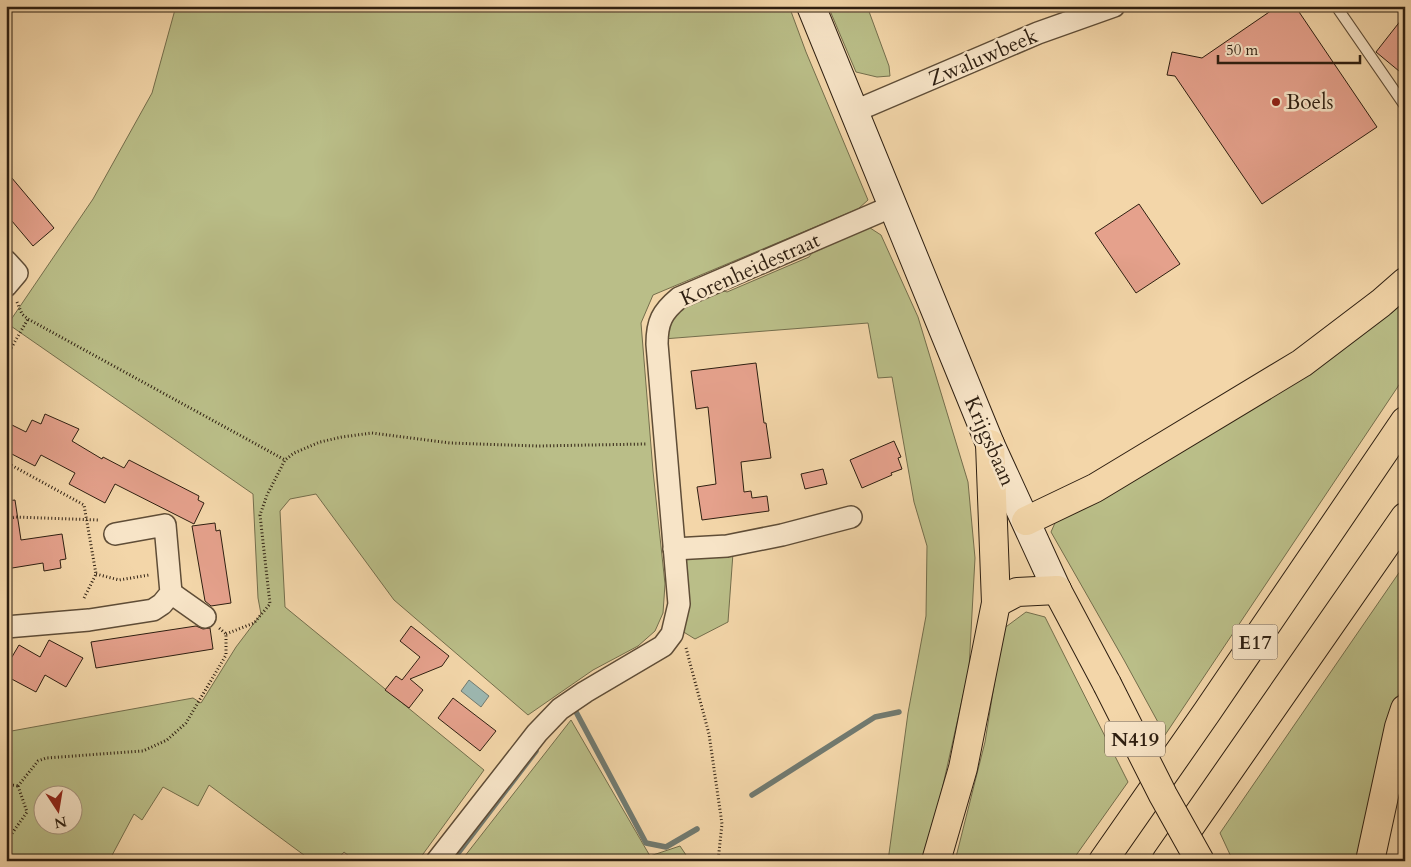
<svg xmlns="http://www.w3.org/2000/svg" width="1411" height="867" font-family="Cardo,serif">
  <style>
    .green { fill: #babe88; stroke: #746e4c; fill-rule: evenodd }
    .water { fill: #9db7b0; stroke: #717a70 }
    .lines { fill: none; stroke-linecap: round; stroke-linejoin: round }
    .stream { stroke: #717a70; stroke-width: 5.5 }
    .building { fill: #e5a18c; stroke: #2e1f11 }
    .service-casing { stroke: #5f4d37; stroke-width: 12 }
    .minor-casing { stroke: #5f4d37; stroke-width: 24 }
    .secondary-casing { stroke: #2e1f11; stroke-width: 30 }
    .primary-casing { stroke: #2e1f11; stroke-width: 30 }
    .motorway-casing { stroke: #2e1f11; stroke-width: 30 }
    .path { stroke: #2e1f11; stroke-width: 3; stroke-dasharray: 1 2.5; stroke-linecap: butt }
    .service { stroke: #f7e4c7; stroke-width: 10 }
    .minor { stroke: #f7e4c7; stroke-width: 21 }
    .secondary { stroke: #f7e4c7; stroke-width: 28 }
    .primary { stroke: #f3d6a9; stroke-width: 28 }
    .motorway { stroke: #f3d6a9; stroke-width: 28 }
    .primary-bridge-casing { stroke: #2e1f11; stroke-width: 30; stroke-linecap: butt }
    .primary-bridge { stroke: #f3d6a9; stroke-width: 28 }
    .poi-dot { fill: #8f2418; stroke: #f7e4c7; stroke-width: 2 }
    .labels { text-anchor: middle; stroke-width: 5; stroke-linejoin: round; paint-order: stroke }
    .shield { fill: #f7e4c7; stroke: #6a5a48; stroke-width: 1 }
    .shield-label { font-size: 20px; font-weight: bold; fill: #2e1f11 }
    .street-label { font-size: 21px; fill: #2e1f11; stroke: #f7e4c7 }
    .poi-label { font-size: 21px; fill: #2e1f11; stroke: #f7e4c7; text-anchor: start }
  </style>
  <rect width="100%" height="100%" fill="#f3d6a9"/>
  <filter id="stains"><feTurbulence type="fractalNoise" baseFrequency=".004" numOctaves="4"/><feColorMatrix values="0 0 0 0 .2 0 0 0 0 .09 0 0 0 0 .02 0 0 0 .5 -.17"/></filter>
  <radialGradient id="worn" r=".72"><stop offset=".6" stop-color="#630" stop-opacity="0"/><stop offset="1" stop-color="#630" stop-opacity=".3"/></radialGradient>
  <g class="green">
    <path d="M 176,6 L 789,6 L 806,52 L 868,200 L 858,209 L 653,295 L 641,323 L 653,471 L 665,584 L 663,613 L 655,631 L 638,646 L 593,670 L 528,715 L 394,600 L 316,494 L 290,499 L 280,511 L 285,607 L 484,770 L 418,861 L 355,861 L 344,852 L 336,861 L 312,861 L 209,785 L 198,806 L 163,787 L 142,820 L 134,814 L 109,861 L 6,861 L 6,732 L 193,698 L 201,703 L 236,647 L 261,614 L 258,598 L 253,494 L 8,324 L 93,199 L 152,93 ZM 42,794 L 72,794 L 72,824 L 42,824 Z"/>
    <polygon points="828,6 867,6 889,66 890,76 877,77 856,72"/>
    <polygon points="867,226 881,235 918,317 968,482 975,558 969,669 926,861 888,861 908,713 926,616 927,546 914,502 892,377 878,378 868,323 663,339 668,316 717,288 727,292 809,257 817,246"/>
    <polygon points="1405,294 1405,376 1165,735 1124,660 1051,532 1058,516"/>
    <polygon points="733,553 728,622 695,639 682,631 685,558"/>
    <polygon points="1405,564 1405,676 1394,710 1360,861 1233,861 1220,833"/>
    <polygon points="1026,612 1045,617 1128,782 1072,861 955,861 985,742 1003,629"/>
    <polygon points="571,720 650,856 680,846 690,861 461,861"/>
  </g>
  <polygon class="water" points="469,680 489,696 481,707 461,691"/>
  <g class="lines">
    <g class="stream">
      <polyline points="575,710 646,843 666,847 697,829"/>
      <polyline points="752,795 875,717 899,712"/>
      <polyline points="452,861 536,751"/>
    </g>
  </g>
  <g class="building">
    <polygon points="1278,6 1295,6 1377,127 1262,204 1175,76 1167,75 1172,52 1202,58"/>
    <polygon points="1405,15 1405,76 1376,52"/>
    <polygon points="6,171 54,228 33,246 6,214"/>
    <polygon points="1139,204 1180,264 1136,293 1095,233"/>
    <polygon points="756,363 764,423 766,423 771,458 741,462 744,492 751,491 752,498 767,496 769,511 702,520 697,487 716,484 708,407 696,409 691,371"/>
    <polygon points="45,414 79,429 72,441 102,459 103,457 124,468 129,460 199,496 198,500 204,503 194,524 115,484 105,503 69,484 75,473 41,455 35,466 6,451 6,422 26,432 32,420 41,424"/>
    <polygon points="894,441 901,457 898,458 902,469 891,473 892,475 862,488 850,460"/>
    <polygon points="823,469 827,484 805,489 801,474"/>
    <polygon points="15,500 21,540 62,534 66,559 60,560 61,568 44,571 43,563 6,569 6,501"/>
    <polygon points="215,523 216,531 220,530 231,603 211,606 205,601 192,526"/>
    <polygon points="196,626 203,629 210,628 213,649 96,668 91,642"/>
    <polygon points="411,626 449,656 442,666 410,679 423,690 409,708 385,690 396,676 402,680 420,657 400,641"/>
    <polygon points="49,640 83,658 66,687 45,675 36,692 6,676 6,667 19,645 40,657"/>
    <polygon points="453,698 496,731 480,751 438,718"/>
  </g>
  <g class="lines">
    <g class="service-casing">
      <polyline id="service" points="1336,6 1405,106"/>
    </g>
    <g class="minor-casing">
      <g id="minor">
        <polyline points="853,112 1038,33 1114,6"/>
        <polyline points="6,261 17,273 6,286"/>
        <polyline points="674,549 727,546 782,535 851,517"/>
        <polyline points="171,593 205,617"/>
        <polyline points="6,627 89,620 153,610 162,604 171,593 165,525 115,534"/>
        <path d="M 437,861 L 537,733 L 560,709 L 585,692 L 663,646 L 672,634 L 679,604 L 657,344 C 657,322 662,312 679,298 L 893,206"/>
      </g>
    </g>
    <g class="secondary-casing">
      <polyline id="secondary" points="811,6 990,444 1057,590"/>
    </g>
    <g class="primary-casing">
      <polyline id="primary" points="1057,590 1107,684"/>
    </g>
    <g class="motorway-casing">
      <g id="motorway">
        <polyline points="1026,521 1095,488 1302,363 1381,303 1405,282"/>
        <polyline points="996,603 1017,592 1057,590"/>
        <polyline points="936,861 963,768 996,603 990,444"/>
        <polyline points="1103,861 1207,712 1405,421"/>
        <polyline points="1166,861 1405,517"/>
        <polyline points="1370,861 1399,727 1405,709"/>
      </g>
    </g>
    <g class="path">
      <polyline points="17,302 22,314 28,319 285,460"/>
      <polyline points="6,357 28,319"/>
      <polyline points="6,461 11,465 84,505 96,574 84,598 84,600"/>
      <polyline points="6,474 11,465"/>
      <polyline points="6,519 15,517 100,520"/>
      <polyline points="96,574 119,580 149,575"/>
      <polyline points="226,634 254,623 270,604 260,515 267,495 285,460 294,453 320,442 342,437 372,433 450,443 537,446 646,444"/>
      <polyline points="686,648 709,734 722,824 718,861"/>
      <polyline points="6,784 18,786"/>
      <polyline points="18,786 38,761 46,758 143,751 167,740 186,723 226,655 226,634 219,628"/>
      <polyline points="6,842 27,812 18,786"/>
    </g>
    <use href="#service" class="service"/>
    <use href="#minor" class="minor"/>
    <use href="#secondary" class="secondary"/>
    <use href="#primary" class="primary"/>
    <use href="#motorway" class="motorway"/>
    <g class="primary-bridge-casing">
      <polyline id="primary-bridge" points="1107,684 1163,795 1200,861"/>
    </g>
    <use href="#primary-bridge" class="primary-bridge"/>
  </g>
  <circle class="poi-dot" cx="1276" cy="102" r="5"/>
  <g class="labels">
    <g class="shield">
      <rect x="1232.5" y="624.5" width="45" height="35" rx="4"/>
      <rect x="1105" y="721.5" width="60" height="35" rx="4"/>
    </g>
    <g class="shield-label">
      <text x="1255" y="649">E17</text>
      <text x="1135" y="746">N419</text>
    </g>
    <g class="street-label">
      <text transform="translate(983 57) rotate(-23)" y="7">Zwaluwbeek</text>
      <text transform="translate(750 269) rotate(-24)" y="7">Korenheidestraat</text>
      <text transform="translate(990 441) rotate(66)" y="7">Krijgsbaan</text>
    </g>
    <g class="poi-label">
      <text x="1286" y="109">Boels</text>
    </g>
  </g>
  <rect width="1411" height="867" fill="none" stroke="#f3d6a9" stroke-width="25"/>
  <rect x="8" y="8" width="1396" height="852" fill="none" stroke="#2e1f11" stroke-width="2.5"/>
  <rect x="12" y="12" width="1386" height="842" fill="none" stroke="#2e1f11"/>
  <g transform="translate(58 810) rotate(168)"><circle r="24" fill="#f7e4c7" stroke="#a7957e"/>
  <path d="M0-4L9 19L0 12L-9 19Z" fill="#8f2418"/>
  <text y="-8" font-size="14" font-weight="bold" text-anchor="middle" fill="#2e1f11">N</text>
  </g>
  <path d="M1218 55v8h142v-8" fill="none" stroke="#2e1f11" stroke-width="2.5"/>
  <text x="1226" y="55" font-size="15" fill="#2e1f11" stroke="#f7e4c7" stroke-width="4" paint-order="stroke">50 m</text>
  <rect width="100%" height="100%" filter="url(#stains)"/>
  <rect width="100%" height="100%" fill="url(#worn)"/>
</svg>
